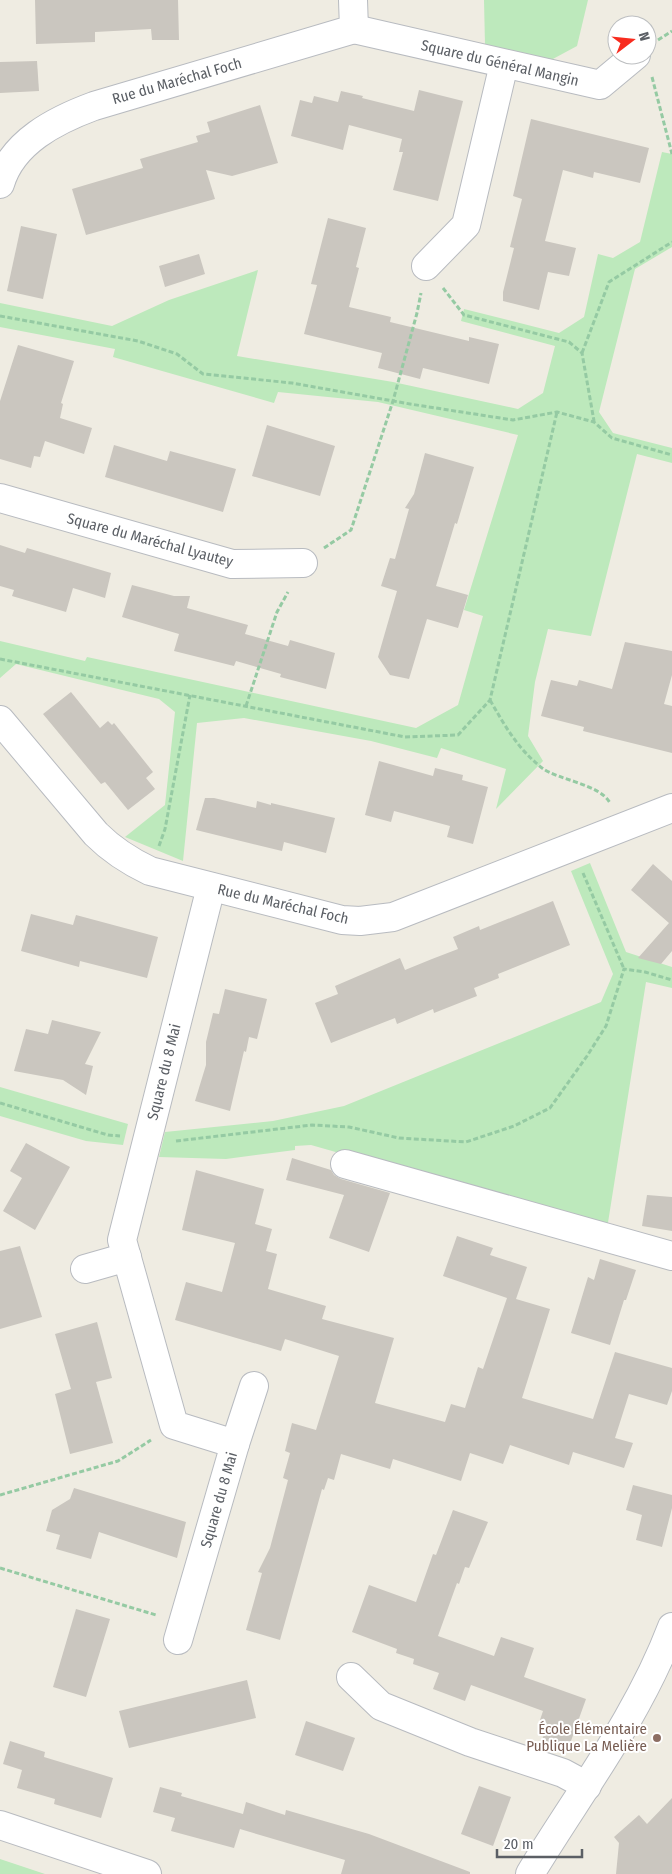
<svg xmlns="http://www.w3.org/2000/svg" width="672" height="1874" font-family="'Fira Sans Condensed',sans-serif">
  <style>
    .green { fill: #bde9bc }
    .building { fill: #cac6bf }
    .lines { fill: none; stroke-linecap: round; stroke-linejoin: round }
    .minor-casing { stroke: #b8bbc0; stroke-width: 30 }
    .path { stroke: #95caa3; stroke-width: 3; stroke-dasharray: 5 2.5; stroke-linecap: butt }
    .minor { stroke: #fff; stroke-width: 28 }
    .education-dot { fill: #8d6e63; stroke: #fff; stroke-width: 2 }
    .labels { text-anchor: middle; stroke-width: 4; stroke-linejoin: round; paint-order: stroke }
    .street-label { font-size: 15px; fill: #5b5f65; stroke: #fff }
    .education-label { font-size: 15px; fill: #785e54; stroke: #fff; text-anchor: end }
  </style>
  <rect width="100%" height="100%" fill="#efece2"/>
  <g class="green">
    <polygon points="484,0 588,0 577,46 551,60 485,45"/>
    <polygon points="662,152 672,154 672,247 635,269 599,412 613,433 672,448 672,463 637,454 591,636 548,629 535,682 528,736 543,761 496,809 506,769 441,748 437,758 371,741 244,718 197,723 183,861 125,837 165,805 175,712 159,699 16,664 0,678 0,641 85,661 87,657 416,728 458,705 483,616 464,610 518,435 378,402 278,392 274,403 113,357 115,349 0,327 0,303 112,326 169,300 258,270 237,356 393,382 518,409 543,393 555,346 461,321 464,309 559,333 584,317 598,254 613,258 640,242"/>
    <polygon points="590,863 626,952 672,967 672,988 646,982 607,1229 311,1145 295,1146 295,1150 226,1159 159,1157 165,1132 273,1121 344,1106 601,1002 613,974 571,871"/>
    <polygon points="0,1087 128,1124 123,1145 86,1141 0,1116"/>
    <polygon points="0,1859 45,1874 0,1874"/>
  </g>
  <g class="building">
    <polygon points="35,0 178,0 179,40 152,40 151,29 95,32 95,42 36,44"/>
    <polygon points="37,61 39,91 0,93 0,62"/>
    <polygon points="419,90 463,101 438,201 393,190 403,152 399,152 402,139 349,125 343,150 291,136 300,100 312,103 314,96 338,102 341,91 363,96 362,98 414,111"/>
    <polygon points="260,105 278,163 232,176 206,170 215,199 86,235 72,189 143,168 140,159 198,142 196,136 210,132 207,122"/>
    <polygon points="531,119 649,148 640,183 594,172 593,178 563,170 545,241 576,248 569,276 548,272 539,310 503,301 503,292 514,248 510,247 522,199 513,196"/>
    <polygon points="328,218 366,228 356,267 359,268 349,307 391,317 390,322 469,341 469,337 499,344 489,384 423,368 420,379 378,368 382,353 304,334 317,285 311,284"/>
    <polygon points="21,226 57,234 43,299 7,291"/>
    <polygon points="199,254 205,274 165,287 159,266"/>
    <polygon points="18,345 74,361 61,403 63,404 60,418 92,428 84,454 45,441 40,457 34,456 31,468 0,459 0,401"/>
    <polygon points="267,425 335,446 320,496 252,476"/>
    <polygon points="114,445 167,461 170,451 236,469 223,512 105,477"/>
    <polygon points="425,453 474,467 457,524 455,523 436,586 468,595 458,628 427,619 409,679 390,675 378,657 397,591 381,586 390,558 395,559 409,509 405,508 414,494"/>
    <polygon points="0,545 25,553 27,548 111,573 105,598 73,588 66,612 12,596 14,590 0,586"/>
    <polygon points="132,585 174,596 190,596 187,608 248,625 245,634 288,646 290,640 335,653 326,689 280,677 281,674 236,661 234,666 174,651 179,634 122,617"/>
    <polygon points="625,642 672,651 672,675 664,704 672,706 672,753 583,731 584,727 541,716 551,680 577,686 579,680 612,689"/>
    <polygon points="71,692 100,728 108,721 112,725 114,723 153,772 146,778 155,789 128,810 105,782 101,784 43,714"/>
    <polygon points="379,761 433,776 435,768 463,775 462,780 488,787 473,844 447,837 450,826 394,811 391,822 365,815"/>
    <polygon points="205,798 214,798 256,808 257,801 271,805 271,803 335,818 326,853 284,842 282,851 196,830"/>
    <polygon points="653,864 672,881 672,951 661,964 638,958 669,923 631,890"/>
    <polygon points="553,901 570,945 498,974 499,978 474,988 477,996 434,1013 433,1009 397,1024 395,1018 331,1043 315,1003 338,994 335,986 400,958 405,970 432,959 458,949 453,937 479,926 480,930"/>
    <polygon points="31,914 73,925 76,915 158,937 147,978 80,961 79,967 21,951"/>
    <polygon points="225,989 267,999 257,1039 249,1037 246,1052 244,1051 230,1111 195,1101 206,1065 206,1042 213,1013 219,1014"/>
    <polygon points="52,1020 101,1032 85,1064 93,1066 86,1095 63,1080 14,1071 26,1029 48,1034"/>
    <polygon points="26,1143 70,1167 35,1230 3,1211 22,1178 10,1171"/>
    <polygon points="292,1158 331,1170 334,1175 341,1179 390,1193 369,1252 329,1238 344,1195 286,1180"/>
    <polygon points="196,1170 264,1189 255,1224 272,1229 266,1251 277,1254 268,1289 326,1306 322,1319 394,1338 375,1403 445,1422 451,1404 465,1408 478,1367 483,1369 507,1298 443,1276 457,1236 493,1248 490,1255 527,1267 516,1299 550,1309 522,1398 593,1419 615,1352 672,1368 672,1391 667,1405 629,1394 615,1438 633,1443 624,1468 573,1452 569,1465 510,1445 503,1464 470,1453 461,1481 393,1459 390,1469 341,1454 334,1480 328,1478 324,1490 322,1489 280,1640 246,1630 262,1573 258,1572 270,1548 288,1480 283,1478 290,1453 285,1451 292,1423 316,1430 339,1356 285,1339 281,1351 175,1320 186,1282 222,1292 235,1243 182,1230"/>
    <polygon points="647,1195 672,1197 672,1231 642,1226"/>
    <polygon points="20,1246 42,1317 0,1329 0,1251"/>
    <polygon points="600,1259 636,1270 626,1300 624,1300 610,1345 571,1333 588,1277 594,1280"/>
    <polygon points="97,1322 112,1378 96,1382 113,1443 70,1454 55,1394 71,1389 55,1334"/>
    <polygon points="633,1485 672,1495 672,1508 662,1547 636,1540 642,1515 626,1510"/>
    <polygon points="74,1488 186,1522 177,1558 99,1532 91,1559 56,1549 60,1535 46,1531 52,1510 70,1499"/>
    <polygon points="453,1510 488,1522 469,1568 465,1567 459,1584 457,1583 438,1636 494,1656 501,1637 534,1648 524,1677 586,1699 567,1752 541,1742 546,1730 538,1726 543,1711 471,1685 465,1701 433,1689 439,1673 413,1664 414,1659 396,1653 397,1649 352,1632 369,1585 416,1602 433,1554 436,1555"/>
    <polygon points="76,1609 110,1619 86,1697 53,1687"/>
    <polygon points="247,1680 256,1718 129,1748 119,1711"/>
    <polygon points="306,1721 355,1738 343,1771 295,1755"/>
    <polygon points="10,1741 45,1752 44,1757 113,1778 101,1818 54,1804 55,1799 17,1788 22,1770 3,1764"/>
    <polygon points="479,1786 511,1797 493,1846 461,1834"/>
    <polygon points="160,1787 182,1793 181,1796 243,1814 246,1802 285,1815 286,1810 369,1834 470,1872 470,1874 341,1874 345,1860 240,1829 234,1848 171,1831 175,1818 153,1812"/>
    <polygon points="672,1798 672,1874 616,1874 619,1843 614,1837 639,1815 647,1824"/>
  </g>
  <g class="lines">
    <g class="minor-casing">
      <g id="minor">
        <polyline points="354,29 600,85 636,55"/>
        <path d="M 0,184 C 12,142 56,120 94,106 L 354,29 L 353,0"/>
        <polyline points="426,266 466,225 504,64"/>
        <polyline points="0,498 232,564 303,563"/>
        <path d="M 0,720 L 96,834 C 112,850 129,861 150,871 L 342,920 L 360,921 L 393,917 L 672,808"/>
        <polyline points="345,1164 672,1256"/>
        <polyline points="85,1269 127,1257"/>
        <polyline points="235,1444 254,1386"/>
        <polyline points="178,1640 235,1444 174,1425 122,1240 211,887"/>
        <polyline points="351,1677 381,1706 470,1742 563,1773 587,1786"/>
        <polyline points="0,1825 147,1874"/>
        <path d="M 530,1874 C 579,1793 638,1717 672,1627"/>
      </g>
    </g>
    <g class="path">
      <polyline points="658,40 672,31"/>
      <polyline points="652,77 672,154"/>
      <polyline points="443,288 464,315 569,342 582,353 594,421"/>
      <polyline points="0,316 138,341 177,354 203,374 292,383 410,404 513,420 557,412 594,422 612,438 672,455"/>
      <polyline points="582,353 609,282 672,242"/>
      <polyline points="324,548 351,530 393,401 417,313 421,293"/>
      <polyline points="0,659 405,737 458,735 490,700 557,412"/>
      <path d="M 490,700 C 505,726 517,748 542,768 C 558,780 600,784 610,803"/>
      <polyline points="246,706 277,612 288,592"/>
      <polyline points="159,846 165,829 190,695"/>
      <polyline points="583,873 624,969"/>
      <polyline points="0,1103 108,1135 120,1136"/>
      <polyline points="176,1141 312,1125 349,1127 399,1138 466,1142 514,1126 550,1108 587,1056 606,1026 624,969 645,972 672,980"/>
      <polyline points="0,1495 118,1461 151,1440"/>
      <polyline points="0,1568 156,1615"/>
    </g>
    <use href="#minor" class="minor"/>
  </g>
  <circle class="education-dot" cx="657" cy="1738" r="5"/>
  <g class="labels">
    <g class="street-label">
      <text transform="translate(500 63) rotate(13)" y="5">Square du Général Mangin</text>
      <text transform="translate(177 81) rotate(-16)" y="5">Rue du Maréchal Foch</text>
      <text transform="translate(150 540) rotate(15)" y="5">Square du Maréchal Lyautey</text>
      <text transform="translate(283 904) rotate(13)" y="5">Rue du Maréchal Foch</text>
      <text transform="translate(164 1072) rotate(-76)" y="5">Square du 8 Mai</text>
      <text transform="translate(219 1500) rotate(-74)" y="5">Square du 8 Mai</text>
    </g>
    <g class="education-label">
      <text x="647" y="1734">École Élémentaire<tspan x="647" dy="17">Publique La Melière</tspan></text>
    </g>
  </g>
  <g transform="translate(632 40) rotate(74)"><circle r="24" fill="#ffffff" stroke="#bdbfc1"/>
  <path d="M0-4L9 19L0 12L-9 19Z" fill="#f82c1f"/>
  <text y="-8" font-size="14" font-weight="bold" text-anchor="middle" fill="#5b5f65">N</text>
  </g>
  <path d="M497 1849v8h85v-8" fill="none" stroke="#5b5f65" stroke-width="2.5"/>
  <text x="504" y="1849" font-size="15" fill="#5b5f65" stroke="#ffffff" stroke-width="4" paint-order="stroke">20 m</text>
</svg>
